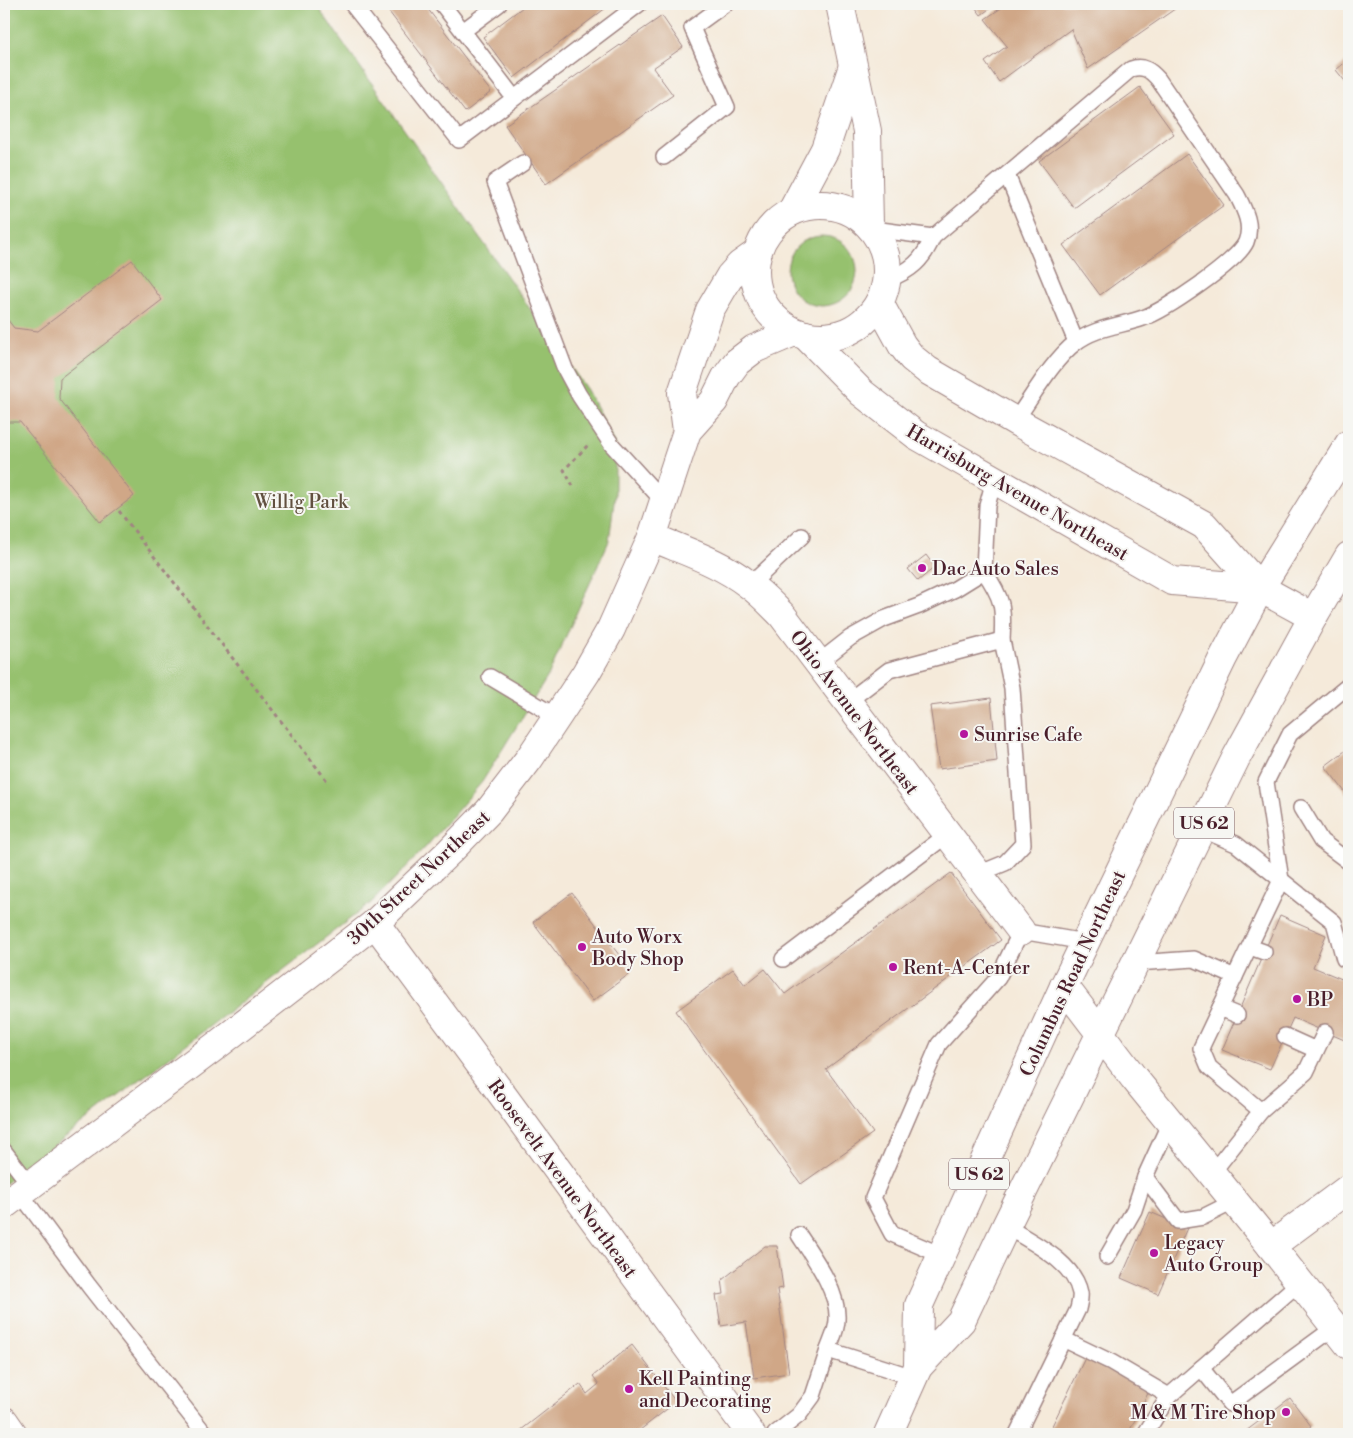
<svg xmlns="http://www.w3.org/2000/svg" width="1353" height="1438" font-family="'Libre Bodoni',serif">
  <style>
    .green { fill: #96c16e; stroke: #70704c }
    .building { fill: #d0a787 }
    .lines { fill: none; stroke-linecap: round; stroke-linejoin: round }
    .lane-casing { stroke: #a08482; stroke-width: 18 }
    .street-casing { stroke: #a08482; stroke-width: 30 }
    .secondary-casing { stroke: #a08482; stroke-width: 30 }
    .highway-casing { stroke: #a08482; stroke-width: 30 }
    .path { stroke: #a08482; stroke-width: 3; stroke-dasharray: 4 4; stroke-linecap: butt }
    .lane { stroke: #fff; stroke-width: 15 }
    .street { stroke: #fff; stroke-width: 28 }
    .secondary { stroke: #fff; stroke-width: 28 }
    .highway { stroke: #fff; stroke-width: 28 }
    .poi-dot { fill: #b5179e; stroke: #f6f6f2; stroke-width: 2 }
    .labels { text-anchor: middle; stroke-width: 4; stroke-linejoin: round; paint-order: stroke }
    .shield { fill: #f6f6f2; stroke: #7e6067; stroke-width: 1 }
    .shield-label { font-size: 18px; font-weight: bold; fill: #4a1f2b }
    .street-label { font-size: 19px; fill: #4a1f2b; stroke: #f6f6f2 }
    .park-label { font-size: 19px; fill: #61503f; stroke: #f6f6f2 }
    .poi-label { font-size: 19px; fill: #4a1f2b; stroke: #f6f6f2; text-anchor: start }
  </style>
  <rect width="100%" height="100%" fill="#f6f6f2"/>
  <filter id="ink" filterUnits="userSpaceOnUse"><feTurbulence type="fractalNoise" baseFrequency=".02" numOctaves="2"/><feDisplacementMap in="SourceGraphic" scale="10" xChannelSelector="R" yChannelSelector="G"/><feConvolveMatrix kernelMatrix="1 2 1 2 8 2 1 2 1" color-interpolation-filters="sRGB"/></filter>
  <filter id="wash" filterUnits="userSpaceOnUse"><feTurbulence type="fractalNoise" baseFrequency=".0096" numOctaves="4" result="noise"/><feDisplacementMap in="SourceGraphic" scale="20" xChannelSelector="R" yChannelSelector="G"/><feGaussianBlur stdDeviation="1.12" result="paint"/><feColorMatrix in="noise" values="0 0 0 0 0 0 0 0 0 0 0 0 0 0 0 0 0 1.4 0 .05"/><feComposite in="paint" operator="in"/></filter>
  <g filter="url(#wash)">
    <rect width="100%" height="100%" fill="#f5eada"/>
    <g class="green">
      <polygon points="4,4 316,4 587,390 615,443 615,495 609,541 548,676 482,782 425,848 372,902 4,1184"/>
      <circle cx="822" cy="271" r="35"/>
    </g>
    <g id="blocks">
      <g class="building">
        <polygon points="383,4 424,4 491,92 465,112"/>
        <polygon points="527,4 611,4 514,78 483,37"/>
        <polygon points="973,4 996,4 981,15"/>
        <polygon points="1007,4 1182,4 1088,69 1071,29 999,82 985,62 1007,46 985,19"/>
        <polygon points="662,16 683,47 653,68 673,95 546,184 505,125"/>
        <polygon points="1349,59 1349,86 1336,70"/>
        <polygon points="1140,87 1174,134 1074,208 1039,161"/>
        <polygon points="1187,154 1224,205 1100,295 1063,245"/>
        <polygon points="132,260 162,300 60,378 59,398 134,496 100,522 20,422 4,422 4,315 14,328 38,331"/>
        <polygon points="926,555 935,567 918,581 908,569"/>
        <polygon points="991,698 997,761 939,769 930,706"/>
        <polygon points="1349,748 1349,797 1325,766"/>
        <polygon points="951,873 1001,940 826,1069 873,1133 801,1184 676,1011 733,969 745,985 765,969 785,994"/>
        <polygon points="572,893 632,972 593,1001 533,922"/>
        <polygon points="1280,915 1326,935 1313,967 1349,982 1349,1042 1293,1018 1270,1069 1222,1050"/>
        <polygon points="1150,1212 1187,1228 1158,1294 1121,1278"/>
        <polygon points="765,1246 777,1246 783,1288 777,1289 789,1373 754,1378 746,1322 721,1326 716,1295 724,1294 722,1280"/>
        <polygon points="632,1345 676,1402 635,1434 516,1434 580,1384 587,1394 599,1384 593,1376"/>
        <polygon points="1085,1358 1150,1389 1128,1434 1048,1434"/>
        <polygon points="1290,1398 1311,1426 1300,1434 1242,1434"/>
      </g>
    </g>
  </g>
  <g filter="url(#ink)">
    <use href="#blocks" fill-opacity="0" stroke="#a08482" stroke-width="1"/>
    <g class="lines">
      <g class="lane-casing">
        <g id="lane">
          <polyline points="352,4 459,140 639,4"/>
          <polyline points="442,4 514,98"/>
          <polyline points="463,31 499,4"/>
          <polyline points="664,157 727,107 692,28 725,4"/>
          <polyline points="523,163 495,182 565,369 579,395 612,445 664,502"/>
          <polyline points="1007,175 1076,342"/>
          <polyline points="873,229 933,237"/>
          <path d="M 887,280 C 911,271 923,260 933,237 L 1131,69 C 1143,65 1150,70 1158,79 L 1237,195 C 1244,209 1253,225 1246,242 C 1238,261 1165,311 1143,318 C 1121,326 1095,327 1075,343 C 1053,360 1032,397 1015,421"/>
          <path d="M 984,571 C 1003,599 1004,607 1002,640"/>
          <polyline points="750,585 802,536"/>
          <polyline points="818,663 850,638 884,619 919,606 955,589 984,571 987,506 994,480"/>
          <polyline points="490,677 557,717"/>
          <polyline points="847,702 889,670 1002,640 1012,688 1023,844 1005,863 978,874"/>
          <polyline points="1301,808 1321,841 1349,862"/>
          <polyline points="1201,829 1236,844 1334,922 1344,959 1349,961"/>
          <polyline points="1250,947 1264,952"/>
          <polyline points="783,959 948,834"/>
          <polyline points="1136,963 1194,959 1235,977"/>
          <polyline points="1220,1008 1237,1015"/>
          <polyline points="1285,1036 1316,1050"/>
          <polyline points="1261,1111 1306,1072 1325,1032"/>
          <polyline points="4,1151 30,1185"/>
          <polyline points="1212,1173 1261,1111 1209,1067 1201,1048 1281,880 1266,782 1290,734 1349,685"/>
          <polyline points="1145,1177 1178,1221 1203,1217 1235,1201"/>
          <polyline points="20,1193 89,1286 205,1434"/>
          <path d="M 1006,1226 C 1030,1242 1074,1261 1080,1293 C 1081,1298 1079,1304 1078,1309 L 1017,1434"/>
          <path d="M 799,1235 C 814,1258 839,1292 837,1320 C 837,1330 831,1341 828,1350 L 913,1377"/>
          <polyline points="941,1255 892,1234 873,1198 939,1044 998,978 1021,931 1085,942"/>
          <polyline points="1107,1257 1134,1210 1145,1177 1170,1122"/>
          <polyline points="1063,1339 1111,1362 1169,1396"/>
          <polyline points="1201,1368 1230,1404 1335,1327"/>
          <polyline points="775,1434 799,1415 813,1396 828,1350"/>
          <polyline points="1145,1434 1169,1396 1300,1282"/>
        </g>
      </g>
      <g class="street-casing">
        <g id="street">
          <path d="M 652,537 C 684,551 720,562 748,584 C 761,593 771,604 782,615 L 1021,931"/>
          <polyline points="375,923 504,1097 751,1434"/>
          <polyline points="1271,1246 1349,1188"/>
          <polyline points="4,1421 13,1434"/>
        </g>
      </g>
      <g class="secondary-casing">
        <g id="secondary">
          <polyline points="840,4 867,131 869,225"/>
          <circle cx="821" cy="271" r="66"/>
          <polyline points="792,211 825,149 852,69"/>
          <polyline points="879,303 902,345 912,358 927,370 1015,421 1204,525 1260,588 1313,617"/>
          <polyline points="805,335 862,393 916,435 1172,581 1260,588"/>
          <polyline points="687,431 682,393 710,310 730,276 740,265 757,253"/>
          <polyline points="1064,986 1134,1078 1271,1246 1349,1345"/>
          <polyline points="4,1205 221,1042 375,923 450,851 489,811 529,759 559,714 586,673 611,629 652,537 687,431 714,401 726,377 737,362 754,349 794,332"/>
        </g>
      </g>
      <g class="highway-casing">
        <g id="highway">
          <polyline points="918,1367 919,1305 1064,986 1223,658 1260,588 1349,444"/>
          <polyline points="888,1434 918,1367 961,1321 1006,1226 1236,758 1313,617 1349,556"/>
        </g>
      </g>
      <g class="path">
        <polyline points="573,486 564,470 588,445"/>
        <polyline points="119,511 328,782"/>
      </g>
      <use href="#lane" class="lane"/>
      <use href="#street" class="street"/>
      <use href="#secondary" class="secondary"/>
      <use href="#highway" class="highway"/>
    </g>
  </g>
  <g class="poi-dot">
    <circle cx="922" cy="568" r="5"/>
    <circle cx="964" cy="734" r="5"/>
    <circle cx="582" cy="947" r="5"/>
    <circle cx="893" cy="967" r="5"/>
    <circle cx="1297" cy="999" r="5"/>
    <circle cx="1154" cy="1253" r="5"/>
    <circle cx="629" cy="1389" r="5"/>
    <circle cx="1286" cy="1412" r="5"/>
  </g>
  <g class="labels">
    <g class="shield">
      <rect x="1174" y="807.5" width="60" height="31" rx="4"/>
      <rect x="949" y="1158.5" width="60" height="31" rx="4"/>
    </g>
    <g class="shield-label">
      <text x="1204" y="829">US 62</text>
      <text x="979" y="1180">US 62</text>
    </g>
    <g class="street-label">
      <text transform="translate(1018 492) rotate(30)" y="7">Harrisburg Avenue Northeast</text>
      <text transform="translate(855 712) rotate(53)" y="7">Ohio Avenue Northeast</text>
      <text transform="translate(418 877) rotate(-43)" y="7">30th Street Northeast</text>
      <text transform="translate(1072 973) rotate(-65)" y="7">Columbus Road Northeast</text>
      <text transform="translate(563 1178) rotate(54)" y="7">Roosevelt Avenue Northeast</text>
    </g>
    <g class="park-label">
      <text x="301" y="508">Willig Park</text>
    </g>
    <g class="poi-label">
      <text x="932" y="575">Dac Auto Sales</text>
      <text x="974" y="741">Sunrise Cafe</text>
      <text x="592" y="943">Auto Worx<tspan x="592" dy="22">Body Shop</tspan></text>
      <text x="903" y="974">Rent-A-Center</text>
      <text x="1307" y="1006">BP</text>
      <text x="1164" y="1249">Legacy<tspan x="1164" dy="22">Auto Group</tspan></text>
      <text x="639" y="1385">Kell Painting<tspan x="639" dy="22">and Decorating</tspan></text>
      <text x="1276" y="1419" text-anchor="end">M &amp; M Tire Shop</text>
    </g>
  </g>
  <rect width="1353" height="1438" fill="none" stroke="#f6f6f2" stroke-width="20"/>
</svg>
